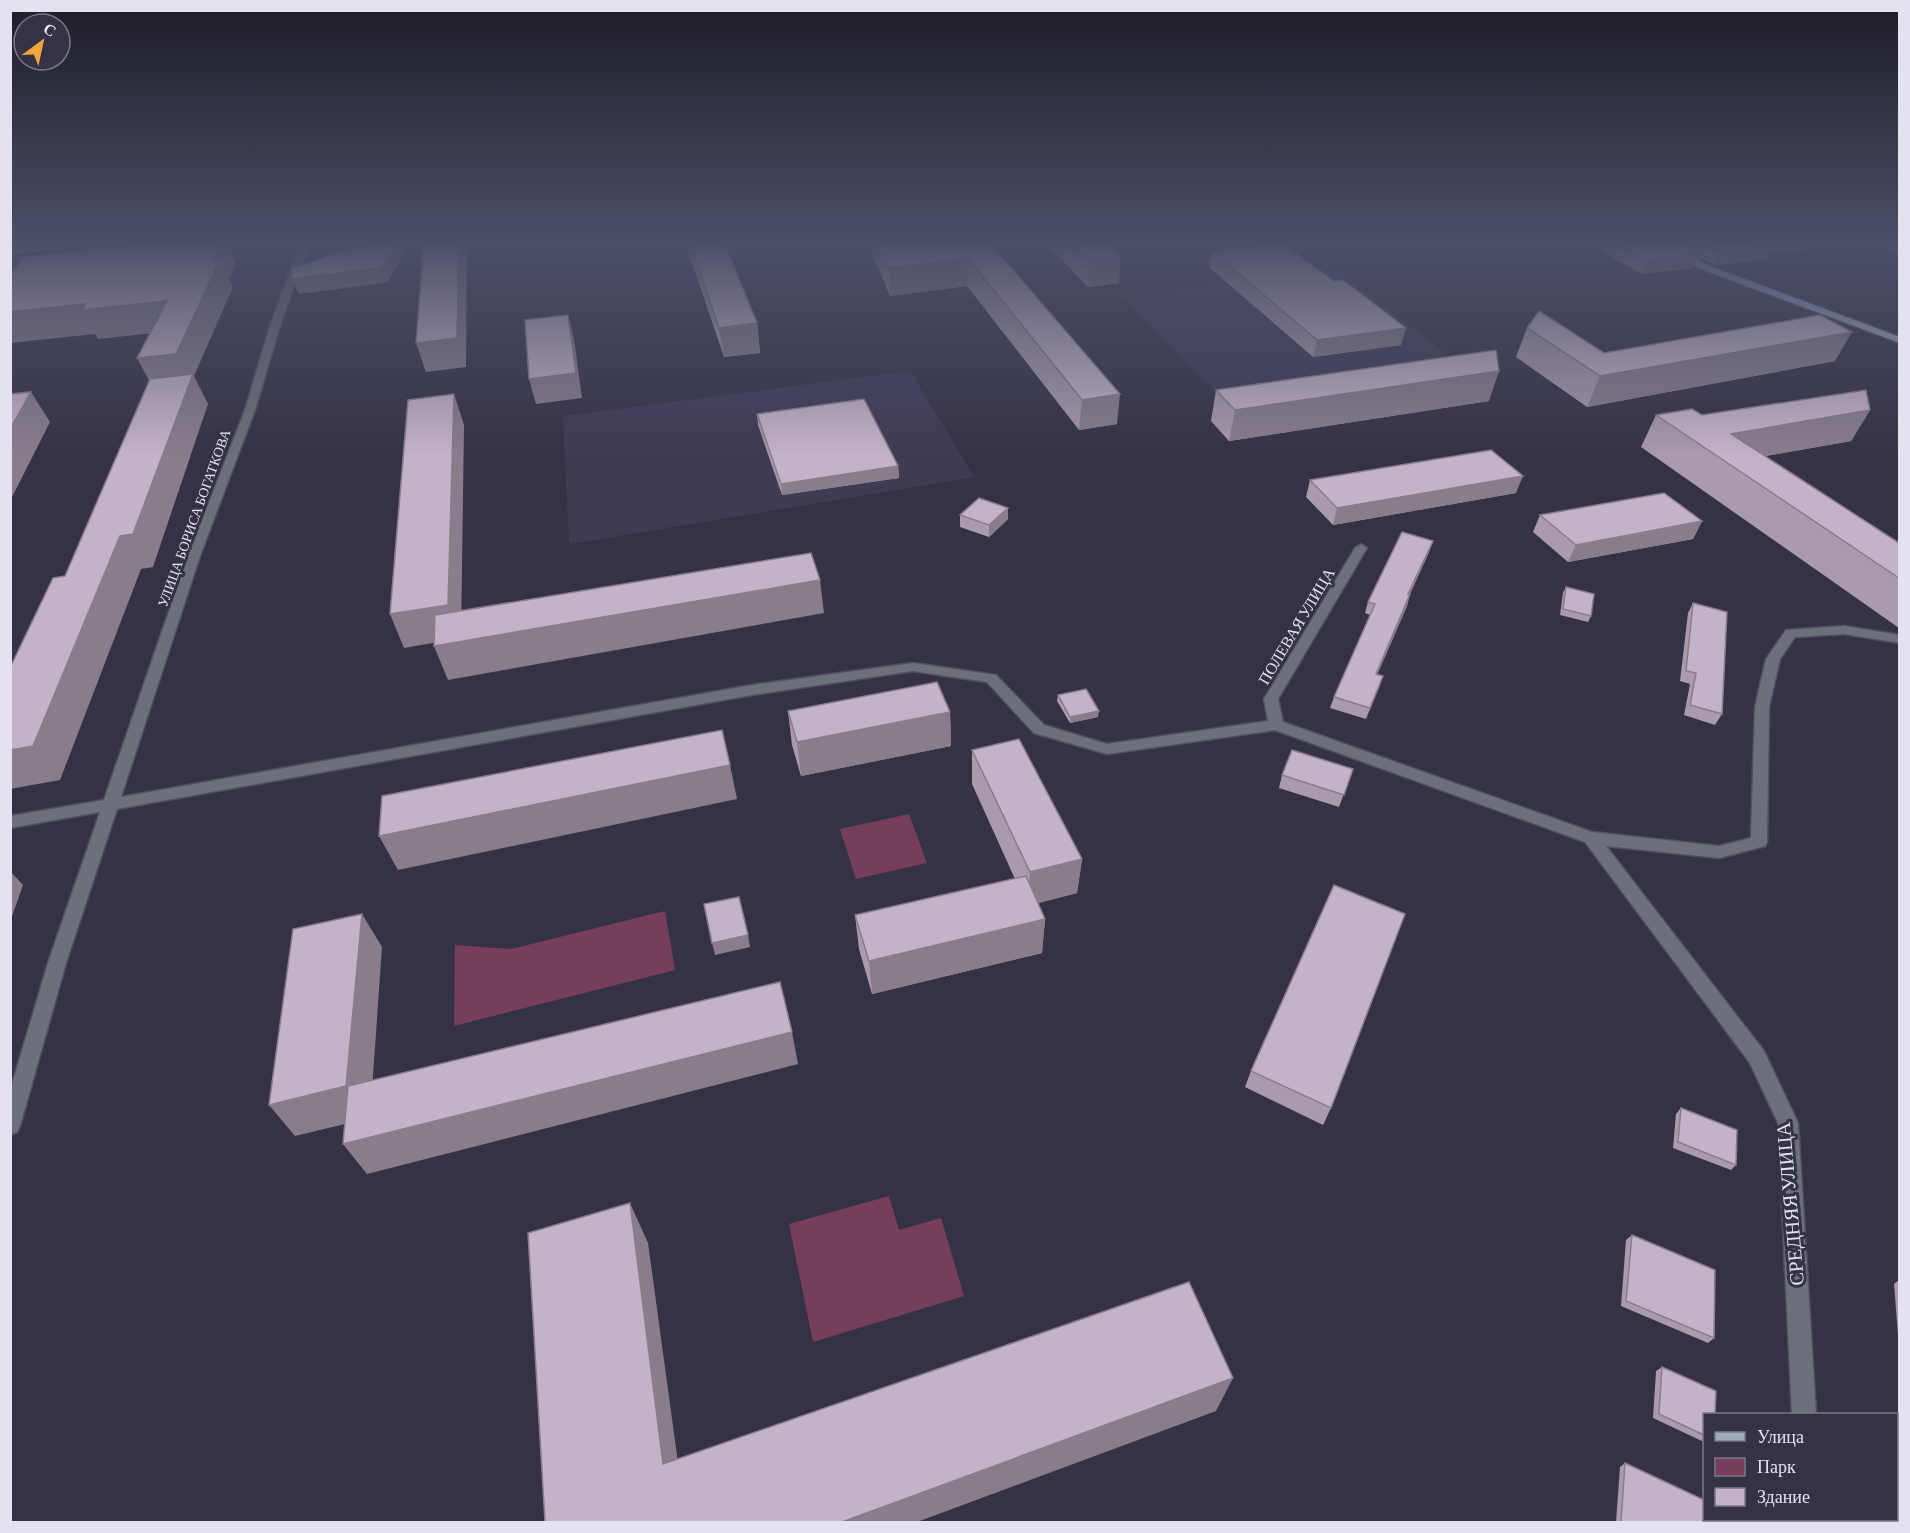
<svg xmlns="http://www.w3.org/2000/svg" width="1910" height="1533" font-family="'Crimson Pro',serif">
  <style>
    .built { fill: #3f3b55 }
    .green { fill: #753f5c }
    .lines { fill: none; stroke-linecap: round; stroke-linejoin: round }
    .minor-casing { stroke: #514e61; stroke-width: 3 }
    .major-casing { stroke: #514e61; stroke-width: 3 }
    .minor { fill: #6b707a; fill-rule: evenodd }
    .major { fill: #a0aabd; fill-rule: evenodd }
    .wall { fill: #a99aac }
    .shaded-wall { fill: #897d8c }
    .building { fill: #c4b3c8; stroke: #897d8c; stroke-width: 1.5 }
    .labels { text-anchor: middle; stroke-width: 6; stroke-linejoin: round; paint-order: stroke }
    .far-street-label { font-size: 14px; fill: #e4e2ef; stroke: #353246 }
    .street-label { font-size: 16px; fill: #e4e2ef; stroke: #353246 }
    .near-street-label { font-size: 20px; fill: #e4e2ef; stroke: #353246 }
  </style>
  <rect width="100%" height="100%" fill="#353246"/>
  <g class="built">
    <polygon points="1338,270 1464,367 1229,405 1122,296"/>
    <polygon points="910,371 974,477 569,544 563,416"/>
  </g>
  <g class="green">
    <polygon points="909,814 927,863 856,879 840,829"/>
    <polygon points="665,911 675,970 454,1026 455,945 511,949"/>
    <polygon points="889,1196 899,1230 941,1218 964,1296 813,1342 789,1224"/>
  </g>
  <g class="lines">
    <g class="minor-casing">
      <g id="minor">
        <polygon points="301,242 309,242 280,326 255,410 200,556 121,797 752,685 913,663 996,675 1044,725 1107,744 1268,721 1264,699 1355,548 1361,544 1367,548 1278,699 1283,722 1592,832 1719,846 1751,838 1755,707 1766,659 1786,630 1844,626 1900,635 1900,643 1844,634 1795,637 1780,659 1769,707 1767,842 1765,846 1719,858 1606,846 1764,1051 1798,1123 1816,1414 1792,1414 1778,1123 1750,1063 1585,842 1275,730 1107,754 1034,733 987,682 913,671 752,695 117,809 66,963 20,1126 17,1132 10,1135 10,1091 48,963 100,812 10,828 10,816 104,800 188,556 245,410 270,326"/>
        <polygon points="1798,1520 1822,1520 1823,1522 1799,1522"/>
      </g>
    </g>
    <g class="major-casing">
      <g id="major">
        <polygon points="89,242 122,242 10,254 10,249"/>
        <polygon points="1655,242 1665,242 1707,265 1900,337 1900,343 1701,269"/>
      </g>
    </g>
    <use href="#minor" class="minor"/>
    <use href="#major" class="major"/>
  </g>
  <g class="wall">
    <polygon points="685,242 724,242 757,323 760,353 724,357"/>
    <polygon points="872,242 989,242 1117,424 1079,430 967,286 890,296 873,256"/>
    <polygon points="1045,242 1107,242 1119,283 1088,287"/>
    <polygon points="1586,242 1873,242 1770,253 1767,259 1715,265 1699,257 1694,268 1642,274"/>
    <polygon points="1878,242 1899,242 1899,254"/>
    <polygon points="1212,251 1401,345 1313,357 1209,267"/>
    <polygon points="1527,328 1604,353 1835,361 1587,407 1516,357"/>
    <polygon points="1216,390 1489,401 1229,441 1211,421"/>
    <polygon points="1870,410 1851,441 1765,456 1899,543 1899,628 1641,447 1656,415 1702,415"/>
    <polygon points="757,414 898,466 899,478 782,495 758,425"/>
    <polygon points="1310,480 1516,493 1333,525 1306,497"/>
    <polygon points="960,515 1008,519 989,537 960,527"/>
    <polygon points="1540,515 1702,521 1693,539 1568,562 1533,532"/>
    <polygon points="1433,541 1429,552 1410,594 1407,606 1377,675 1383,676 1366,719 1330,708 1334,697 1370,615 1365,613 1368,602"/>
    <polygon points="1566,587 1591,616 1588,622 1560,615 1563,593"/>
    <polygon points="1693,603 1722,714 1715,725 1684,715 1690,684 1680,681 1688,613"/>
    <polygon points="1058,695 1098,717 1070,723 1057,701"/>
    <polygon points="788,711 950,712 951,746 801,776 792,745"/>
    <polygon points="972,750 1082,859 1077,893 1038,903 1045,919 1042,953 872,994 859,949 855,915 1015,879 972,784"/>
    <polygon points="1353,769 1339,807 1279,788 1282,775"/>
    <polygon points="1251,1071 1331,1108 1323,1125 1245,1087"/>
    <polygon points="1681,1108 1736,1165 1731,1170 1673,1148 1676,1114"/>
    <polygon points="1632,1235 1714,1338 1708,1343 1621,1306 1626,1240"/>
    <polygon points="1899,1280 1899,1348 1894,1284"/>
    <polygon points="1662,1367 1704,1414 1704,1442 1653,1418 1656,1371"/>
    <polygon points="1625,1463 1722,1522 1616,1522 1620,1467"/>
  </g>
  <g class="shaded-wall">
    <polygon points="221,242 227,242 236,263 229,280 233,287 194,376 208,404 153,567 141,569 60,780 10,789 10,750 153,388 137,358 213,260"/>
    <polygon points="397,242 399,242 403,255 388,281 384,283 299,294 292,279"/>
    <polygon points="459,242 466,242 467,247 466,367 426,372 416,343"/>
    <polygon points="1759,242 1873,242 1770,253 1767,259 1715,265 1721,252"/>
    <polygon points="1701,254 1694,268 1642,274 1648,260"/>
    <polygon points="1121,255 1119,283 1088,287 1090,259"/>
    <polygon points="968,258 967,286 890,296 889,268"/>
    <polygon points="167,301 181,330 98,339 95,334 10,343 10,312 85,304"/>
    <polygon points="568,315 574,339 582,398 536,404 529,379"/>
    <polygon points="757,323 760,353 724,357 719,328"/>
    <polygon points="1406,328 1401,345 1313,357 1317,340"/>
    <polygon points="1852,332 1835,361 1587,407 1600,376"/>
    <polygon points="1499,371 1489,401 1229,441 1235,410"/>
    <polygon points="31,392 50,422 10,501 10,429"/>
    <polygon points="454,394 464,425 461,638 404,648 390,614"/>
    <polygon points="1120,394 1117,424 1079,430 1082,400"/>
    <polygon points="1870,410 1851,441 1727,463 1731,434"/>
    <polygon points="898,466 899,478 782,495 781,484"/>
    <polygon points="1523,476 1516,493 1333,525 1337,508"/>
    <polygon points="1008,508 1008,519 989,537 989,525"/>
    <polygon points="1702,521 1693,539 1568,562 1576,545"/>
    <polygon points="1433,541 1429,552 1405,605 1408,594"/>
    <polygon points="820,580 824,613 448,680 434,646"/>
    <polygon points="1410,594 1407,606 1372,686 1376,674"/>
    <polygon points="1383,676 1379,688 1366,719 1370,708"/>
    <polygon points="1099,711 1098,717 1070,723 1070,717"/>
    <polygon points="950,712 951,746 801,776 797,742"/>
    <polygon points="730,765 737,799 398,870 379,836"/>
    <polygon points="1082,859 1077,893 1027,906 1030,872"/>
    <polygon points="10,871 23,885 10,922"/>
    <polygon points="362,914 382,947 370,1118 295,1136 269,1105"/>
    <polygon points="1045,919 1042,953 872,994 869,961"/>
    <polygon points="748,935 750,947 715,955 712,943"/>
    <polygon points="792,1032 798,1064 367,1174 343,1144"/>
    <polygon points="630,1203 648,1243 682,1492 663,1464"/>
    <polygon points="1233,1378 1216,1411 917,1522 842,1522"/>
  </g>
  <g class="building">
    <polygon points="161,242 221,242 213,260 220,260 176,354 137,358 167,301 82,310 85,304 10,312 10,275 24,257"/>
    <polygon points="386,242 397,242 383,266 379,268 292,279 291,269 345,251 364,247 365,245"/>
    <polygon points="424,242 459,242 457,338 416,343"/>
    <polygon points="690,242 724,242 757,323 719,328"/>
    <polygon points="877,242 989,242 1120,394 1082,400 968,258 889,268"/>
    <polygon points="1073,242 1107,242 1121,255 1090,259"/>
    <polygon points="1281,242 1334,281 1343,280 1406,328 1317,340 1212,251"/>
    <polygon points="1616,242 1680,242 1701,254 1648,260"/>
    <polygon points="1703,242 1763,242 1773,246 1721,252"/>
    <polygon points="1539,311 1604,353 1820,315 1852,332 1600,376 1527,328"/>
    <polygon points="568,315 576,373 529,379 525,320"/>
    <polygon points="1496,350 1499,371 1235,410 1216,390"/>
    <polygon points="193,374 133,534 120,536 33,746 10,750 10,668 53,578 65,576 150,379"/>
    <polygon points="1866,390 1870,410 1731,434 1899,543 1899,578 1656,415 1692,409 1702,415"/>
    <polygon points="31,392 10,429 10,394"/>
    <polygon points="454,394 448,605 390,614 408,400"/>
    <polygon points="864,399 898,466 781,484 757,414"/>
    <polygon points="1491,450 1523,476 1337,508 1310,480"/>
    <polygon points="1664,493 1702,521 1576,545 1540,515"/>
    <polygon points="979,498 1008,508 989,525 960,515"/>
    <polygon points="1402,532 1433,541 1408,594 1410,594 1376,674 1383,676 1370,708 1334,697 1375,604 1368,602"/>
    <polygon points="811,553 820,580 434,646 435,615"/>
    <polygon points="1566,587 1594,594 1591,616 1563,609"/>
    <polygon points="1693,603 1727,612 1722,714 1690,705 1696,673 1686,671"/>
    <polygon points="937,682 950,712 797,742 788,711"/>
    <polygon points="1086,689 1099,711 1070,717 1058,695"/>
    <polygon points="722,730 730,765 379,836 382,796"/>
    <polygon points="1019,739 1082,859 1030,872 972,750"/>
    <polygon points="1292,750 1353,769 1344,795 1282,775"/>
    <polygon points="1026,876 1045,919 869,961 855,915"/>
    <polygon points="1334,885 1405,914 1331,1108 1251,1071"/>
    <polygon points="739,897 748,935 712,943 704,904"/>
    <polygon points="362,914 346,1086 269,1105 293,929"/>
    <polygon points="780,982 792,1032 343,1144 348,1086"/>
    <polygon points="1681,1108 1737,1130 1736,1165 1678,1142"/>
    <polygon points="630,1203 663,1464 1189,1282 1233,1378 842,1522 545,1522 528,1233"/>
    <polygon points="1632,1235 1715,1270 1714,1338 1626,1301"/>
    <polygon points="1662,1367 1716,1391 1715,1414 1704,1414 1704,1435 1659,1414"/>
    <polygon points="1625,1463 1704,1500 1704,1520 1722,1520 1722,1522 1621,1522"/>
  </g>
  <linearGradient id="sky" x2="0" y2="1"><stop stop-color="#1d1c26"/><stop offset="0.53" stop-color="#4b4f68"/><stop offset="1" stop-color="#4b4f68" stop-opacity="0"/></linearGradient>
  <rect width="1910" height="457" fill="url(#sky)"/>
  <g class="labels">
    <g class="far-street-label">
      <text transform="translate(194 518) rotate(-70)" y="5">УЛИЦА БОРИСА БОГАТКОВА</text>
    </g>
    <g class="street-label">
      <text transform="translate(1296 626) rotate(-59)" y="6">ПОЛЕВАЯ УЛИЦА</text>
    </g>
    <g class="near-street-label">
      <text transform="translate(1790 1204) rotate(-95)" y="7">СРЕДНЯЯ УЛИЦА</text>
    </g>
  </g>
  <rect width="1910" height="1533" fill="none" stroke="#e4e2ef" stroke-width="24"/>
  <rect x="1703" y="1413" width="195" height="108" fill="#353246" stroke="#7b788a" stroke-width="1.5"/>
  <rect x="1715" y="1432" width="30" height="9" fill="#a0aabd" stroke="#7b788a" stroke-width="1.5"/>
  <text x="1757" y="1443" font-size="18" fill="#e4e2ef">Улица</text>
  <rect x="1715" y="1458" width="30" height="18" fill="#753f5c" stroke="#7b788a" stroke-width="1.5"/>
  <text x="1757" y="1473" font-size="18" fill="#e4e2ef">Парк</text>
  <rect x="1715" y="1488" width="30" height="18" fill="#c4b3c8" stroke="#7b788a" stroke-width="1.5"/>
  <text x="1757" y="1503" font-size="18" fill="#e4e2ef">Здание</text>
  <g transform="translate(42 42) rotate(33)"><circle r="28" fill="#353246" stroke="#7b788a" stroke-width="1.5"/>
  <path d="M0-4.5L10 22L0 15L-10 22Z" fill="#f0a63e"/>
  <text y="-9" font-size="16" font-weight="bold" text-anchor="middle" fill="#e4e2ef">С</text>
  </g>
</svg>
